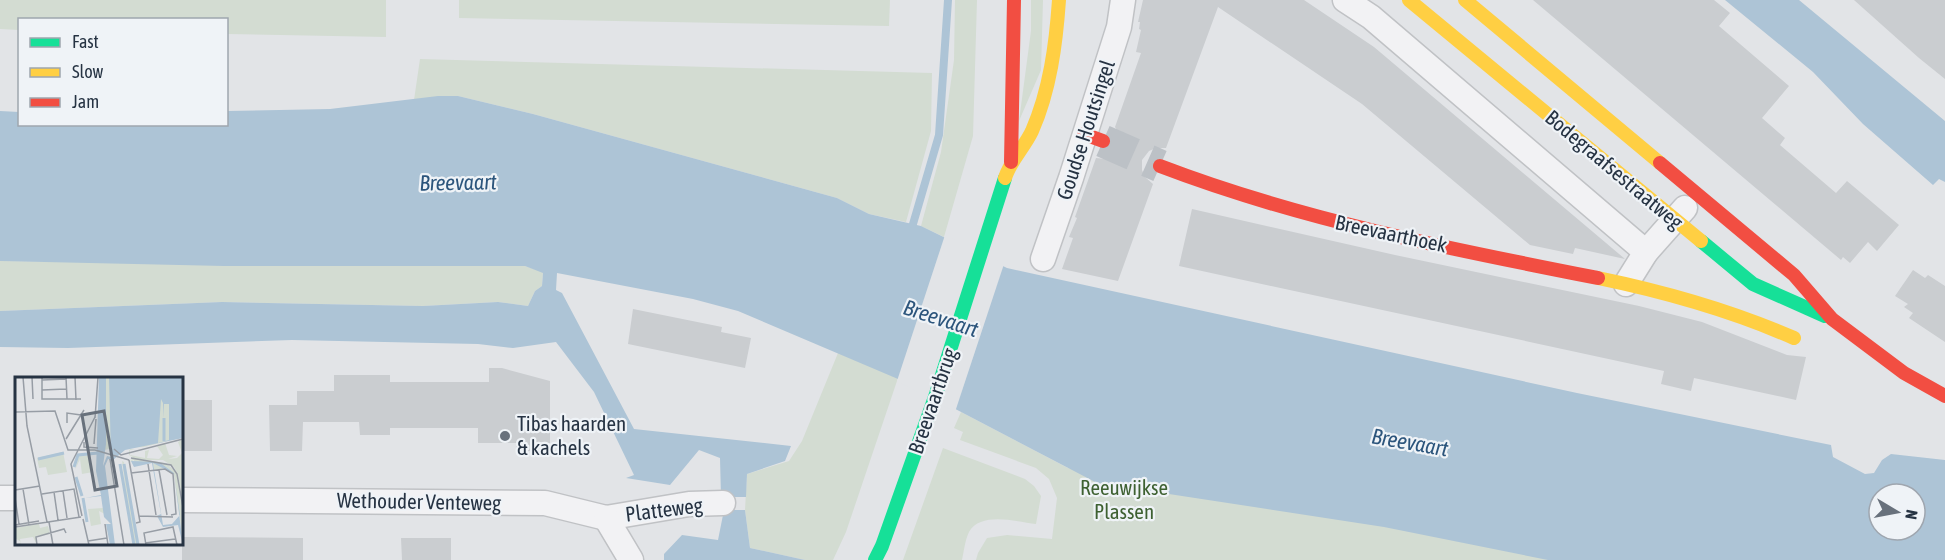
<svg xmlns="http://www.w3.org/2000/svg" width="1945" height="560" font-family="'Asap Condensed',sans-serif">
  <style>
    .green { fill: #d3dcd2 }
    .water { fill: #adc4d6; fill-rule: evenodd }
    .pier { fill: #e2e4e7 }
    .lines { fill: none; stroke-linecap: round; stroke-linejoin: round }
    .stream { stroke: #adc4d6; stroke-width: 8 }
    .building { fill: #cacdd0 }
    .secondary-tunnel { stroke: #bcc1c6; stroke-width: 33; stroke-dasharray: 33 16; stroke-linecap: butt }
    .street-casing { stroke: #c0c2c5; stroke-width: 27 }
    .street { stroke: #f2f2f4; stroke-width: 24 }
    .fast { stroke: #16e098; stroke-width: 14 }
    .slow { stroke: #ffcf43; stroke-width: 14 }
    .jam { stroke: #f24e42; stroke-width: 14 }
    .poi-dot { fill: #68717c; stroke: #eff3f7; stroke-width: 2 }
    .labels { text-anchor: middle; stroke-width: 4.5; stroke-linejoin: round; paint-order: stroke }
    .street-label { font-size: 21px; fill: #263343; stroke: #eff3f7 }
    .poi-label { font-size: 21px; fill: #263343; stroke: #eff3f7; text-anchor: start }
    .park-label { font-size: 21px; fill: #3e6132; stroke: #eff3f7 }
    .water-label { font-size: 22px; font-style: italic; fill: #2c557c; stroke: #eff3f7 }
    .inset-river { fill: none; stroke: #adc4d6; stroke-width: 3 }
    .inset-road { fill: none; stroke: #979da5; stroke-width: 1.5 }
    .view { fill: #68717c; fill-opacity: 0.15; stroke: #68717c; stroke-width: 3 }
    .inset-edge { fill: none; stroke: #263343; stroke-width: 3 }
  </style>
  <rect width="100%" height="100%" fill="#e2e4e7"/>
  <g class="green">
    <polygon points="0,0 386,0 386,37 227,34 226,20 20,20 19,30 0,29"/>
    <polygon points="459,0 890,0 889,26 459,18"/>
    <polygon points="955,0 977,0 973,136 944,237 921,226 941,152 954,60"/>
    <polygon points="1031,0 1043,0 1041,70 1019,121 1031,31"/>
    <polygon points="420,59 932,73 931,131 906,222 869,214 837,198 533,114 458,96 414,100"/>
    <polygon points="0,261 525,266 543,272 542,286 535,291 528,306 498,302 423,306 222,302 0,311"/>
    <polygon points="838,353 898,378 846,532 833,560 805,560 750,548 745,510 747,474 789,461 802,441"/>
    <polygon points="961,412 1068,468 1680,560 976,560 978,553 987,538 1007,535 1052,539 1057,498 1049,479 1036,468 960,440 963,432 954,428"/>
    <path d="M 943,448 L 1025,479 L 1034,486 L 1041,496 L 1036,524 C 1017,522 981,511 969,532 C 965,540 964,551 962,560 L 903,560 Z"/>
  </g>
  <g class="water">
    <polygon points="1725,0 1799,0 1945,121 1945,182 1939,179 1933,185 1863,124 1813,72"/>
    <path d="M 438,96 L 458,96 L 533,114 L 837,198 L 869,214 L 921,226 L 1007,268 L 1577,393 L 1831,445 L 1833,457 L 1865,474 L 1874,473 L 1882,460 L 1891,454 L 1945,460 L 1945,560 L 1548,560 L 1384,527 L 1097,483 L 898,379 L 738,311 L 693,299 L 557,273 L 556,290 L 562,293 L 634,429 L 791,446 L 785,461 L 747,474 L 746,497 L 721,497 L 720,458 L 699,450 L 670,485 L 626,478 L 634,475 L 594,392 L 556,342 L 513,348 L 478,344 L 292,340 L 68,348 L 0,347 L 0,311 L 222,302 L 423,306 L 498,302 L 528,306 L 535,291 L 542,286 L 543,273 L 525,266 L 224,266 L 0,261 L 0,111 L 19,112 L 20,124 L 226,124 L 227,111 L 330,109 ZM 1879,494 L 1915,494 L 1915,530 L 1879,530 Z"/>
    <polygon points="724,510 745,510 750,548 805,560 664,560 664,554 682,535 718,540"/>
  </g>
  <polygon class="pier" points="945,235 1004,264 955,412 897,381"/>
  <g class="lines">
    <polyline class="stream" points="913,224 939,135 948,0"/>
  </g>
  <g class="building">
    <polygon points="1143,0 1304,0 1374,47 1625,259 1575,248 1573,254 1530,245 1362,104 1218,7 1166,148 1156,148 1149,151 1142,160 1142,170 1145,177 1153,184 1118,281 1062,269 1073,238 1069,237 1077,218 1075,217 1096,158 1106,159 1114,156 1121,147 1121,137 1115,127 1141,53 1136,52 1141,30 1139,29 1140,22 1138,22"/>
    <polygon points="1533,0 1714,0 1730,13 1719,26 1789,86 1762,118 1785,138 1780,145 1836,193 1847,181 1899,225 1877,251 1868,242 1850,263 1843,257 1841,260"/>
    <polygon points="1854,0 1945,0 1945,79 1919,58"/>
    <polygon points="1192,209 1395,255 1639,306 1702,322 1787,355 1806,357 1796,400 1694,378 1691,391 1661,384 1664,371 1179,266"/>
    <polygon points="1913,270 1925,278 1928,275 1945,286 1945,342 1909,318 1913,313 1904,307 1908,304 1895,296"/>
    <polygon points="633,309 722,327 721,332 751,338 745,368 628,344"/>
    <polygon points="489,368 502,368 550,381 550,443 544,443 544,451 516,451 516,443 478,443 478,428 390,428 390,435 360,435 359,422 303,422 302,451 270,451 269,405 297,405 297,391 334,391 334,375 390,375 390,382 489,382"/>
    <rect x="182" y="400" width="30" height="51"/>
    <polygon points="182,537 303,538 303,560 182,560"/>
    <polygon points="401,538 451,538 451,560 402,560"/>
  </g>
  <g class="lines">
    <polyline class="secondary-tunnel" points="1103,141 1160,166"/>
    <g class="street-casing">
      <g id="street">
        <polyline points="1345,0 1371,17 1646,252"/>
        <polyline points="1043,259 1071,178 1119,27 1123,0"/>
        <polyline points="1626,284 1646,252 1685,208"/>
        <polyline points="0,498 16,498"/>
        <polyline points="182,500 545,503 606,518 689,504 723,503"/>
        <polyline points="606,518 631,560"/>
      </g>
    </g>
    <use href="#street" class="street"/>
    <g class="fast">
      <polyline points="1701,241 1753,284 1825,316"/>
      <polyline points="875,560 882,546 936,394 1005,178"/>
    </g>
    <g class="slow">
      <polyline points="1409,0 1701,241"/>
      <polyline points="1465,0 1660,163"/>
      <path d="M 1005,178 C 1010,161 1024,148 1032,131 C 1050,90 1056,44 1059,0"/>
      <path d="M 1598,278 C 1666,292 1730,310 1794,338"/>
    </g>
    <g class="jam">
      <polyline points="1084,134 1103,141"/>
      <polyline points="1011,162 1014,0"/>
      <polyline points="1660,163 1794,275 1832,319 1904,373 1945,396"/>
      <path d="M 1160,166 C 1301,220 1450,249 1598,278"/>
    </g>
  </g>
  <circle class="poi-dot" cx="505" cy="436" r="6"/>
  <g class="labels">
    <g class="street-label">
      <text transform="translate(1086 130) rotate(-72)" y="7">Goudse Houtsingel</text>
      <text transform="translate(1614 170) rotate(40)" y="7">Bodegraafsestraatweg</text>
      <text transform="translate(1391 234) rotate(12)" y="7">Breevaarthoek</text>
      <text transform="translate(933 401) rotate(-71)" y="7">Breevaartbrug</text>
      <text transform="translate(419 502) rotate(1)" y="7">Wethouder Venteweg</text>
      <text transform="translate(664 510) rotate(-7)" y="7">Platteweg</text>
    </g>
    <g class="poi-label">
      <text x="517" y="431">Tibas haarden<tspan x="517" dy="24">&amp; kachels</tspan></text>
    </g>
    <g class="park-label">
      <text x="1124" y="495">Reeuwijkse<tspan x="1124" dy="24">Plassen</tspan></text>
    </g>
    <g class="water-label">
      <text transform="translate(458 182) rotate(-1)" y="8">Breevaart</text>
      <text transform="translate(941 318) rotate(18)" y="8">Breevaart</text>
      <text transform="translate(1410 442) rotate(10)" y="8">Breevaart</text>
    </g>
  </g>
  <g transform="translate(15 377)">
    <rect width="168" height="168" fill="#e2e4e7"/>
    <path d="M 90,0 L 168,0 L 168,60 L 129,70 L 99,71 L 100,76 L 97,71 L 90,73 ZM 168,62 L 168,125 L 163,98 L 159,90 L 148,83 L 129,83 L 151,86 L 161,95 L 167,125 L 168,138 L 168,166 L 159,97 L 150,91 L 139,93 L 138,86 L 147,88 L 144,85 L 134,85 L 120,89 L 119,83 L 115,85 L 118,80 L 114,78 L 114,74 L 115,72 L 120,72 L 115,73 L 115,78 L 130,81 L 130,74 L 134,73 L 132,81 L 144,82 L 148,78 L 142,69 L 150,66 L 154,78 L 162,79 L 153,82 L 162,81 L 167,76 L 163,65 ZM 48,75 L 52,95 L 33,98 L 31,90 L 24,91 L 22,81 ZM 75,78 L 78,95 L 67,97 L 65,82 L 60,93 L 64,79 ZM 107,84 L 109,85 L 122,168 L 119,168 L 114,143 ZM 88,131 L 90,137 L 84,134 L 86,147 L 76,149 L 73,132 ZM 24,147 L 25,151 L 33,149 L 35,157 L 21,159 L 22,168 L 18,160 L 5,162 L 6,168 L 3,168 L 6,165 L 0,161 L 0,151 Z" fill="#d3dcd2"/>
    <path d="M 84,0 L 91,0 L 91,67 L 88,89 L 92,79 L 96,80 L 94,0 L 168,0 L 168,61 L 110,73 L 98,83 L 93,82 L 90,89 L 100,168 L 95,168 L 91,147 L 96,147 L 89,140 L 86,119 L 70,121 L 86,118 L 81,94 ZM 146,22 L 148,26 L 149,41 L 149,27 L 154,27 L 154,63 L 143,66 ZM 116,84 L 144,85 L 159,96 L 168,168 L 163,148 L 148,150 L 142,139 L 146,137 L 137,86 L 119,90 ZM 138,86 L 159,97 L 165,138 L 157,147 L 148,148 Z" fill="#adc4d6" fill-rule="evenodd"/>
    <path class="inset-river" d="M 149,41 L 149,64M 23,82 L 49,76M 105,87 L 119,168M 109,87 L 123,168M 59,90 L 63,78 L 83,76M 61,100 L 67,119M 68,121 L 72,145"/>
    <path class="inset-road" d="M 8,0 L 12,49 L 32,145M 17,0 L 18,22M 27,0 L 27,22 L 66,22M 51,0 L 52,22M 60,0 L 61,23M 27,3 L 51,2M 27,13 L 51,12M 0,35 L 40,34 L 53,73 L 80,73M 80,41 L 83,0M 52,46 L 52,36 L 66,38M 53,59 L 51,62 L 69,33M 69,65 L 69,70 L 83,71M 79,67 L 81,42M 99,72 L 106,78 L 168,62M 80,73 L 114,83M 116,81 L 156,88 L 162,97 L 168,130M 95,82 L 109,168M 114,83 L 125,145 L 121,146M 133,87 L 141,138M 144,93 L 152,138M 116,96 L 150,92 L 158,97 L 161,137 L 156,138M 8,112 L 14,148M 0,113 L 25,109M 48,114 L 52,141M 39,115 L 43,143M 27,117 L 59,112 L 64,140M 0,121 L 4,147M 67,139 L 56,87 L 80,40M 124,139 L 158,140M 68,142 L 74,168M 34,145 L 38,168M 90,147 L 93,168M 0,148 L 24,144M 0,150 L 66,140M 73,164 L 92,161M 130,166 L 160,162M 22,168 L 21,160 L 49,152 L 51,156M 131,168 L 129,156 L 158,150 L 162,168"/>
    <path class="view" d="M 89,34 L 102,109 L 80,113 L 67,38 Z"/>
    <rect width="168" height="168" class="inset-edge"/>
  </g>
  <rect x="18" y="18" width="210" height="108" fill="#eff3f7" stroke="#9fa6af" stroke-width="1.5"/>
  <rect x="30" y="38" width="30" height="9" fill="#16e098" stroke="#9fa6af" stroke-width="1.5"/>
  <text x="72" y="48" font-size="18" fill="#263343">Fast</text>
  <rect x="30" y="68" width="30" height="9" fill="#ffcf43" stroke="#9fa6af" stroke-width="1.5"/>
  <text x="72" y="78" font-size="18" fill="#263343">Slow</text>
  <rect x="30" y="98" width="30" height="9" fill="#f24e42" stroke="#9fa6af" stroke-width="1.5"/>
  <text x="72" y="108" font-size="18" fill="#263343">Jam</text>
  <g transform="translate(1897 512) rotate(100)"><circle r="28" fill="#eff3f7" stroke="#9fa6af" stroke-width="1.5"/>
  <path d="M0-4.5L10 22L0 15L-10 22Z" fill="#68717c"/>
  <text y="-9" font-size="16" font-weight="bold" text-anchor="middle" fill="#263343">N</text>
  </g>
</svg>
